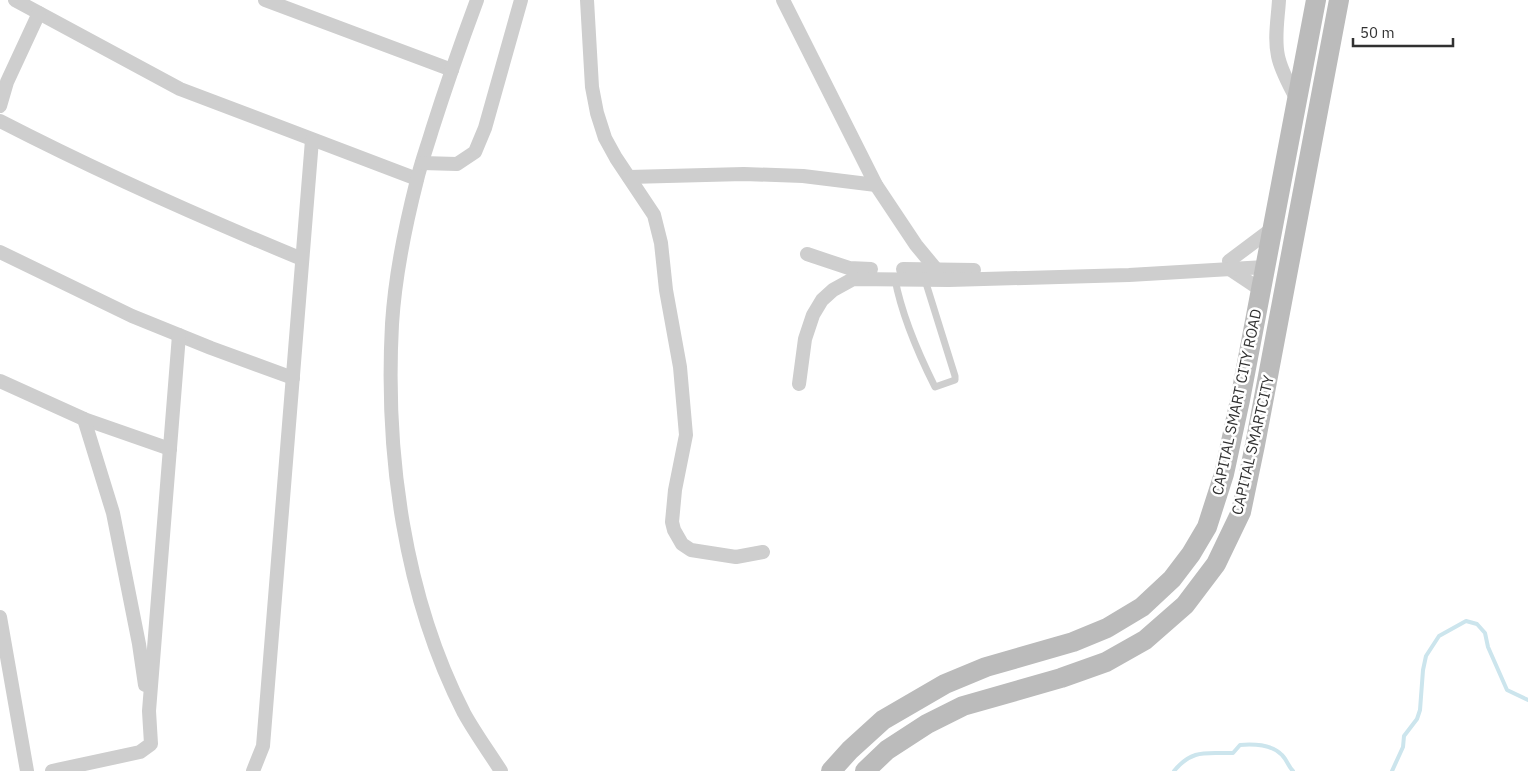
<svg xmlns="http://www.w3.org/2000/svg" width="1528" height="771" font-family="'IBM Plex Sans',sans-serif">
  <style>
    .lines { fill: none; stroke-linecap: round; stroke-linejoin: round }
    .stream { stroke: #cce5ed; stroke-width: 4 }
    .lane { stroke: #cecece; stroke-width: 7 }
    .street { stroke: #cecece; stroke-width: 14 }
    .secondary { stroke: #bbb; stroke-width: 20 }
    .labels { text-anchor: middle; stroke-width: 5; stroke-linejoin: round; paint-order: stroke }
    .street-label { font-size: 15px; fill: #313131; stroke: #fff }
  </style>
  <rect width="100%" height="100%" fill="#fff"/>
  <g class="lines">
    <g class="stream">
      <path d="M 1174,771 C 1193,748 1207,754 1233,753 L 1240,745 C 1253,744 1272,744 1282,755 C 1287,760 1288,766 1293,771"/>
      <polyline points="1392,771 1403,747 1404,736 1417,719 1420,710 1423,670 1426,656 1439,636 1466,621 1477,624 1485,633 1488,647 1507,690 1528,700"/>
    </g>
    <path class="lane" d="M 895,279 C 902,317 918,353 935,387 L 955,380 L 955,376 L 925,280"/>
    <g class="street">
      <polyline points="15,0 180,89 417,179"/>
      <polyline points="265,0 452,70"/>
      <path d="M 477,0 C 461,43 446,86 432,130 C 427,147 421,163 417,180 C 405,227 395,276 392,324 C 385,454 404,596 464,713 C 475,733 489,752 501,771"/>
      <polyline points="587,0 592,87 597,113 605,138 616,158 654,215 661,243 666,290 680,367 686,435 675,490 672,522 674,530 682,544 691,550 736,557 763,552"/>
      <polyline points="783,0 876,185 916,245 940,274"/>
      <path d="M 1279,0 C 1278,18 1274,38 1278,56 C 1281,71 1290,86 1297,100"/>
      <polyline points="0,106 7,82 39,13"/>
      <path d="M 0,121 C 99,172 200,217 302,259"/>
      <polyline points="422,163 457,164 475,152 485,128 521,0"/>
      <polyline points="629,177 744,174 803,176 876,185"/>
      <polyline points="0,252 132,316 211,348 293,378"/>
      <polyline points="807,254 849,268 871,269"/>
      <polyline points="1229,261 1273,228"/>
      <polyline points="903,269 974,270"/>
      <polyline points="1231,270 1261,290"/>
      <polyline points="0,381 84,419 170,449"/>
      <polyline points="799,384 805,339 813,315 822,300 833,290 853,279 949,280 1129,275 1265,267"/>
      <polyline points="84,419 113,513 139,644 145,685"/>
      <polyline points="0,617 27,771"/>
      <polyline points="52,771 140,752 151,744 149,711 179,335"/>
      <polyline points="253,771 263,746 312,140"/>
    </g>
    <g class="secondary">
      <polyline points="831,771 850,750 883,720 945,684 986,667 1073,642 1107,628 1142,607 1172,579 1191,554 1207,527 1224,474 1240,400 1316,0"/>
      <polyline points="865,771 887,750 927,724 963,706 1061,678 1106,662 1145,640 1185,605 1216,564 1241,512 1255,445 1339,0"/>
    </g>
  </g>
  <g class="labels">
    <g class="street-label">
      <text transform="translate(1237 402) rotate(-78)" y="5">CAPITAL SMART CITY ROAD</text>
      <text transform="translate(1253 445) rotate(-77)" y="5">CAPITAL SMARTCITY</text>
    </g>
  </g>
  <path d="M1353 38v8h100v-8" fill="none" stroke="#313131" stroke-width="2.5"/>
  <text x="1360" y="38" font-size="15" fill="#313131" stroke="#ffffff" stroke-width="4" paint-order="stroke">50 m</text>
</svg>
